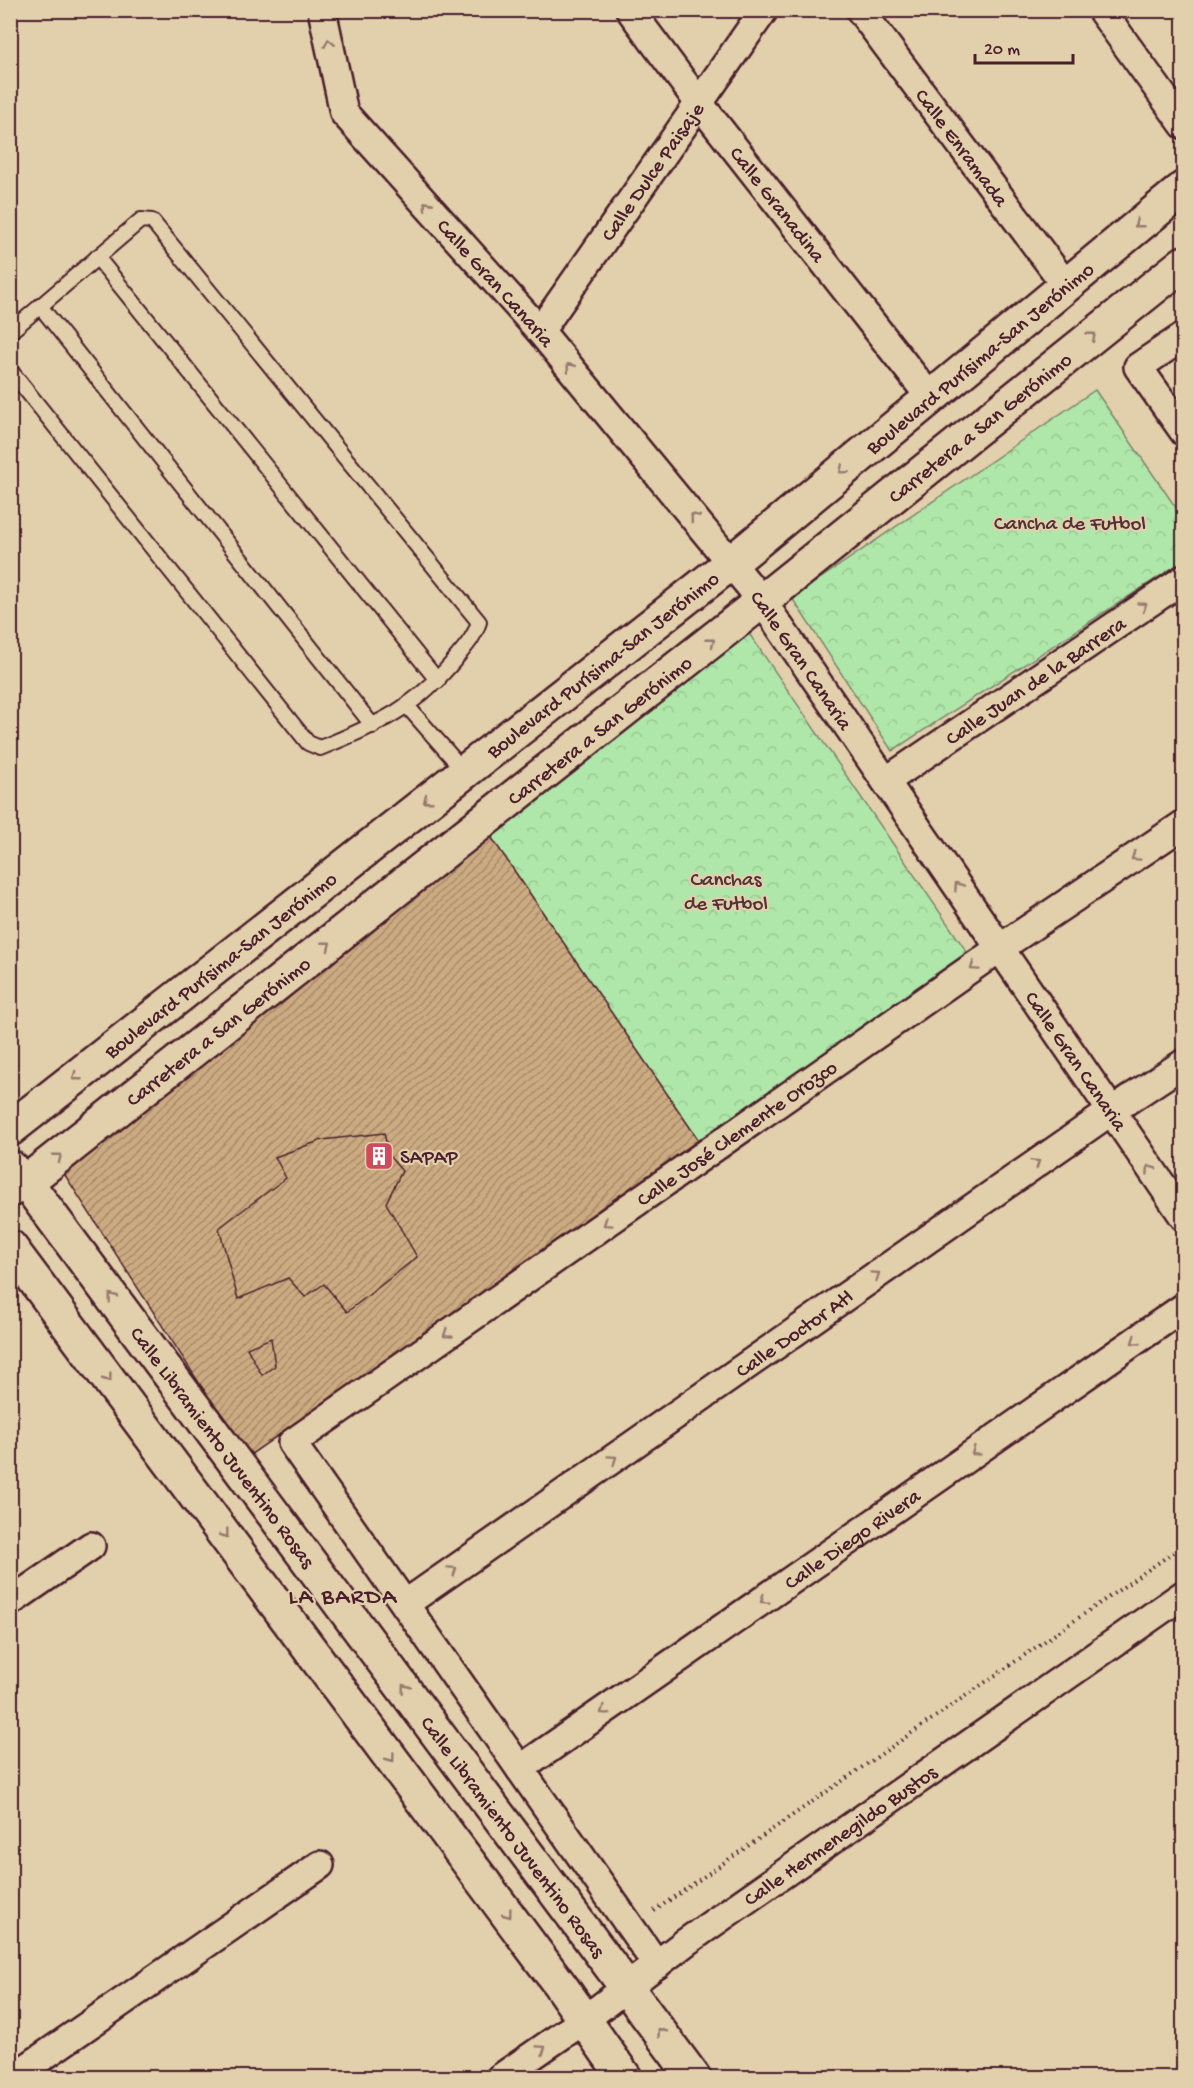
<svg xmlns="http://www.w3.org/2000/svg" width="1194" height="2088" font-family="'Gochi Hand',sans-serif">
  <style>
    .forest { fill: url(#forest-crowns); stroke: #7c836a; stroke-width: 1.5 }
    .building { fill: url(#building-hatch); stroke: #4a1f2b; stroke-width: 1.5 }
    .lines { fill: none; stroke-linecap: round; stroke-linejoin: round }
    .service-casing { stroke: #4a1f2b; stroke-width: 18 }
    .minor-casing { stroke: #4a1f2b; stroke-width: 32 }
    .tertiary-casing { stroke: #4a1f2b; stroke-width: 38 }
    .secondary-casing { stroke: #4a1f2b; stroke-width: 38 }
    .path { stroke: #4a1f2b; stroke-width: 4; stroke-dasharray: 1.5 4.5; stroke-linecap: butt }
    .service { stroke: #e2d0ad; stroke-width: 14 }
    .minor { stroke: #e2d0ad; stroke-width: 27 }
    .tertiary { stroke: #e2d0ad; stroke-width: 33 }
    .secondary { stroke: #e2d0ad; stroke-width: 33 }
    .oneway { stroke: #96786c }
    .labels { text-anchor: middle; stroke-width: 4.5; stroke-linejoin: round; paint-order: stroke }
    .street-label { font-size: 21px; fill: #4a1f2b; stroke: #e2d0ad }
    .park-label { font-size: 21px; fill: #543338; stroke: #e2d0ad }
    .poi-label { font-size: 21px; fill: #4a1f2b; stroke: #e2d0ad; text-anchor: start }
    .quarter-label { font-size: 24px; letter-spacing: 1.5px; fill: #4a1f2b; stroke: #e2d0ad }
  </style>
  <defs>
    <pattern id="forest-crowns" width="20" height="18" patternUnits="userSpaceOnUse" patternTransform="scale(1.5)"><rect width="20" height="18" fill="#afe7aa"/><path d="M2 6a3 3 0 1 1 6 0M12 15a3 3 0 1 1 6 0" fill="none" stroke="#98c692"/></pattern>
    <pattern id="building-hatch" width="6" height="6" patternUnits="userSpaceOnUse" patternTransform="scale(1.5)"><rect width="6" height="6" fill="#cdab82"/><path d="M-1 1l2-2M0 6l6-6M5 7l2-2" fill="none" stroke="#a88b6b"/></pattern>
  </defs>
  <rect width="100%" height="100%" fill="#e2d0ad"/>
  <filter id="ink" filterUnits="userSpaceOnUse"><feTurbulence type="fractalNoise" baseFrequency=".0167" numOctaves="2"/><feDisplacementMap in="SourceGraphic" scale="12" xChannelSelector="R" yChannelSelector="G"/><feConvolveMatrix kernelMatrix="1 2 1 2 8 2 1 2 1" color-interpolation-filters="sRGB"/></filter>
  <g filter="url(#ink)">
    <g class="forest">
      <polygon points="1095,390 1183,518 1183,561 892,751 792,598"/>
      <polygon points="748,632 967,952 700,1142 485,828"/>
    </g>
    <g class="building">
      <polygon points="485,828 700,1142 247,1457 61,1169"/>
      <polygon points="384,1133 389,1156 402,1171 386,1203 417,1257 347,1312 324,1284 305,1297 288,1278 238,1299 219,1228 286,1178 275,1157 322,1140"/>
      <polygon points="271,1338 275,1366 262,1375 247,1348"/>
    </g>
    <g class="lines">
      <g class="service-casing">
        <g id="service">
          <polyline points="97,257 438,681"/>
          <polyline points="40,306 373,726"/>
          <path d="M 10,332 L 141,220 L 152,221 L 479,622 C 475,636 466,646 457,657 C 416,708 379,724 320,748 L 308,743 L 10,370"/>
          <polyline points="408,707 464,771"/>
        </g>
      </g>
      <g class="minor-casing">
        <g id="minor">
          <path id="s1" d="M 322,10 L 344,113 L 540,331 L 762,601 L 1184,1217"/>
          <path id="s2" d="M 630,10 L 699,103 L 930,397"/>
          <path id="s3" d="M 860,10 L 1065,284"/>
          <polyline points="1101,10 1184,125"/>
          <path id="s4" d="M 540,331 L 764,10"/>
          <polyline points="1184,336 1138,367 1184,432"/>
          <path id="s5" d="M 886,781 L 1184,579"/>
          <polyline points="10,1602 91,1546"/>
          <path id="s6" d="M 405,1604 L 1110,1112 L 1184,1063"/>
          <path id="s7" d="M 520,1769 L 1184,1307"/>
          <path id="s8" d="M 657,1965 L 292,1443 L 1000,948 L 1184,824"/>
          <polyline points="12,2078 320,1865"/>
          <path id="s9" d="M 500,2078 L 584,2020 L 686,1942 L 1184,1594"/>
        </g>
      </g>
      <g class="tertiary-casing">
        <g id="tertiary">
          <path id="s10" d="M 10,1129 L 732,562 L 1184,188"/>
          <path id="s11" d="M 10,1190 L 26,1182 L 762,601 L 1184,263"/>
        </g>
      </g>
      <g class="secondary-casing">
        <g id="secondary">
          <path id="s12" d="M 10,1167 L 26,1182 L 694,2078"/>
          <polyline points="10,1247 560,1985 625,2078"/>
        </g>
      </g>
      <polyline class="path" points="654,1911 1184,1545"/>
      <use href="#service" class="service"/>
      <use href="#minor" class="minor"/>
      <use href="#tertiary" class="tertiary"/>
      <use href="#secondary" class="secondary"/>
    </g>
    <defs><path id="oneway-chevron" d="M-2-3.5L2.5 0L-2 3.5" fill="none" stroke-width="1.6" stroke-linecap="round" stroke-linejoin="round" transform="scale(1.5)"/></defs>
    <g class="oneway">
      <use href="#oneway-chevron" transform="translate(329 43) rotate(-102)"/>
      <use href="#oneway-chevron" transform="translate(427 205) rotate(-132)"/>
      <use href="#oneway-chevron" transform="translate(1138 224) rotate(141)"/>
      <use href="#oneway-chevron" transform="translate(1092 336) rotate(-39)"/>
      <use href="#oneway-chevron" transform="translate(570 367) rotate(-130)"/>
      <use href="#oneway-chevron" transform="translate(843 470) rotate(140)"/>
      <use href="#oneway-chevron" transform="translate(694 517) rotate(-130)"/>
      <use href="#oneway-chevron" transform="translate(1143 606) rotate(-34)"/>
      <use href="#oneway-chevron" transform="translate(711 642) rotate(-38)"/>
      <use href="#oneway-chevron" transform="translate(427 800) rotate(142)"/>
      <use href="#oneway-chevron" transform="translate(1135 857) rotate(146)"/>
      <use href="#oneway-chevron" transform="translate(958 886) rotate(-124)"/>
      <use href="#oneway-chevron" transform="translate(327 945) rotate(-38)"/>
      <use href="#oneway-chevron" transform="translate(974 967) rotate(145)"/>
      <use href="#oneway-chevron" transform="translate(76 1077) rotate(142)"/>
      <use href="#oneway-chevron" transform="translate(58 1157) rotate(-38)"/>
      <use href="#oneway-chevron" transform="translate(1036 1163) rotate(-35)"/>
      <use href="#oneway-chevron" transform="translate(1150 1169) rotate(-125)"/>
      <use href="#oneway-chevron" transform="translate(607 1223) rotate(145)"/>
      <use href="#oneway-chevron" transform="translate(876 1275) rotate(-35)"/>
      <use href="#oneway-chevron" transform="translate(112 1297) rotate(-127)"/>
      <use href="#oneway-chevron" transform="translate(447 1334) rotate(145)"/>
      <use href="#oneway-chevron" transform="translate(1135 1341) rotate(145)"/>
      <use href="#oneway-chevron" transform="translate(108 1378) rotate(53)"/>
      <use href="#oneway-chevron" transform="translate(975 1452) rotate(145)"/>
      <use href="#oneway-chevron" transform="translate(613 1459) rotate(-35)"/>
      <use href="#oneway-chevron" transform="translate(225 1534) rotate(53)"/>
      <use href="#oneway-chevron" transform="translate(453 1570) rotate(-35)"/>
      <use href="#oneway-chevron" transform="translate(764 1600) rotate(145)"/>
      <use href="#oneway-chevron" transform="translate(405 1688) rotate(-127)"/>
      <use href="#oneway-chevron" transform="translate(604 1711) rotate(145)"/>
      <use href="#oneway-chevron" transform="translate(391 1758) rotate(53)"/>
      <use href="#oneway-chevron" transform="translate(508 1914) rotate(53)"/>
      <use href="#oneway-chevron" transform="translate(661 2032) rotate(-126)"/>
      <use href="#oneway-chevron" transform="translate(542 2049) rotate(-34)"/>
    </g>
  </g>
  <defs>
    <g id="building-square" transform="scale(1.5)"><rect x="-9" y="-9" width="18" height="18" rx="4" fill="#d1495b" stroke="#e2d0ad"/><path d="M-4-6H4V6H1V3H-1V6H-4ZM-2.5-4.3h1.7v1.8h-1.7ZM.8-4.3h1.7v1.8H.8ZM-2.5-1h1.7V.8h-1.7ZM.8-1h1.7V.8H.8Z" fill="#fff"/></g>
  </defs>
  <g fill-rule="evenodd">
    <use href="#building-square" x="379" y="1156"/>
  </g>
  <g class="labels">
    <g class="street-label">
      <text dy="7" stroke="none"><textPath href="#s3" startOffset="171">Calle Enramada</textPath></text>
      <text dy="7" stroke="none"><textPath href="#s4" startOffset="195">Calle Dulce Paisaje</textPath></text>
      <text dy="7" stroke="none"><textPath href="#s2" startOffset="244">Calle Granadina</textPath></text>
      <text dy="7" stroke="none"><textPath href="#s1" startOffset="333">Calle Gran Canaria</textPath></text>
      <text dy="7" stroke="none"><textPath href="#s10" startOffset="1239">Boulevard Purísima-San Jerónimo</textPath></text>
      <text dy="7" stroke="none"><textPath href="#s11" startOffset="1234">Carretera a San Gerónimo</textPath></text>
      <text dy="7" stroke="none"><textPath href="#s1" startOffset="819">Calle Gran Canaria</textPath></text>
      <text dy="7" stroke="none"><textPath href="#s10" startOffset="753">Boulevard Purísima-San Jerónimo</textPath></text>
      <text dy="7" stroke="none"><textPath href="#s5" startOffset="180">Calle Juan de la Barrera</textPath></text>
      <text dy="7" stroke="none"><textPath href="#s11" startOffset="748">Carretera a San Gerónimo</textPath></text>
      <text dy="7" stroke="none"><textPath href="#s10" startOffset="267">Boulevard Purísima-San Jerónimo</textPath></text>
      <text dy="7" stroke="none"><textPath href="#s11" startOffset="262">Carretera a San Gerónimo</textPath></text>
      <text dy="7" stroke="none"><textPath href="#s1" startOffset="1305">Calle Gran Canaria</textPath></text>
      <text dy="7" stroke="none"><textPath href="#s8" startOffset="1179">Calle José Clemente Orozco</textPath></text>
      <text dy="7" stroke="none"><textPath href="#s6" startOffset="474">Calle Doctor Atl</textPath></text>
      <text dy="7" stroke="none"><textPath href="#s12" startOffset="352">Calle Libramiento Juventino Rosas</textPath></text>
      <text dy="7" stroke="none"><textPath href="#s7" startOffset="404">Calle Diego Rivera</textPath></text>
      <text dy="7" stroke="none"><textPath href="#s9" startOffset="418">Calle Hermenegildo Bustos</textPath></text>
      <text dy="7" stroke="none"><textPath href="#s12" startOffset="838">Calle Libramiento Juventino Rosas</textPath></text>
    </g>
    <g class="park-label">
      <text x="1070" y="529">Cancha de Futbol</text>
      <text x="726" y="885">Canchas<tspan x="726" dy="24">de Futbol</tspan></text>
    </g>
    <g class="poi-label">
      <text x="400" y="1163">SAPAP</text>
    </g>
    <g class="quarter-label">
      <text x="343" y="1603">LA BARDA</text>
    </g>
  </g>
  <rect width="1194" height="2088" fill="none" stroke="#e2d0ad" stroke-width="36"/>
  <rect x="18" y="18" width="1158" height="2052" fill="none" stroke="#4a1f2b" stroke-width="2" filter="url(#ink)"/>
  <path d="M975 54v9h98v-9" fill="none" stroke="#4a1f2b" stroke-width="3"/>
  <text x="984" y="54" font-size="18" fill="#4a1f2b" stroke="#e2d0ad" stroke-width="4.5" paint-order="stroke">20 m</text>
</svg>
